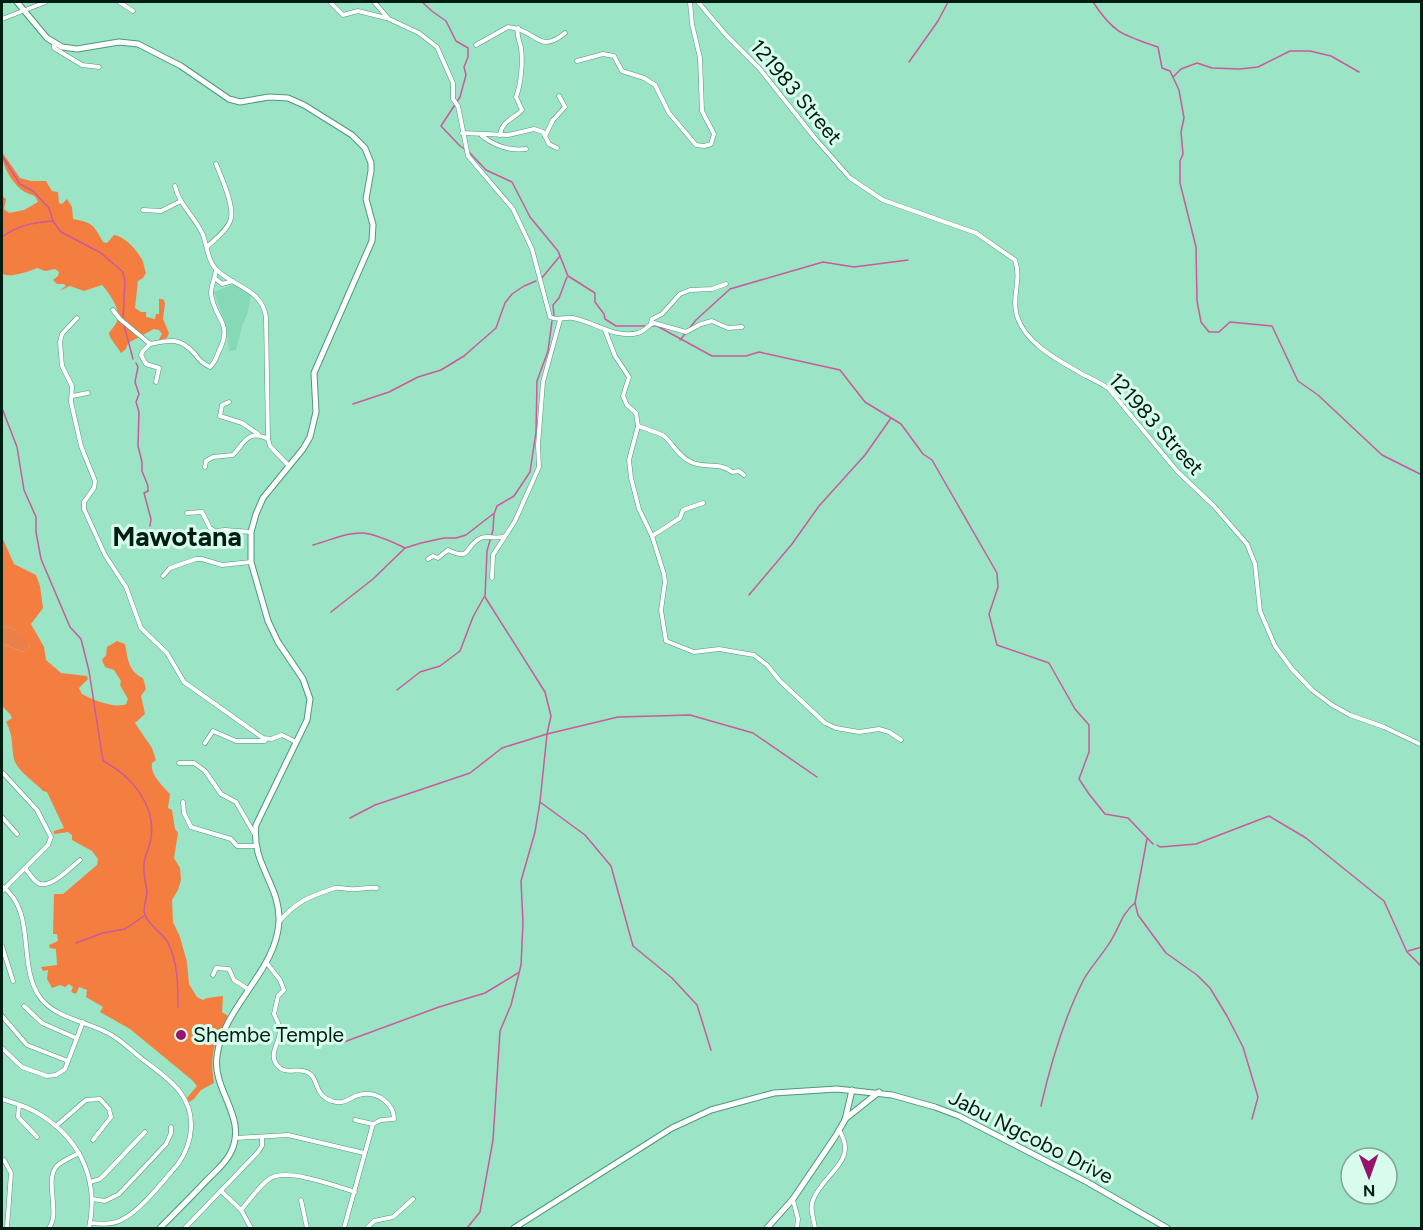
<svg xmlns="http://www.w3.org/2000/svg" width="1423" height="1230" font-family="Figtree,sans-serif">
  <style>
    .built { fill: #86d9b7 }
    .green { fill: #eb7f47 }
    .forest { fill: #f37e40 }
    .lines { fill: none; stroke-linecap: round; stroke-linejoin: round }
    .stream { stroke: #cb599c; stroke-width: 1.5 }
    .street-casing { stroke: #4f977b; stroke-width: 5 }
    .secondary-casing { stroke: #4f977b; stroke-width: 7 }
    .street { stroke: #fff; stroke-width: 4 }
    .secondary { stroke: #fff; stroke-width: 5 }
    .poi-dot { fill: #96146b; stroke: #d9fded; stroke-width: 2 }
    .labels { text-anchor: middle; stroke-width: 6; stroke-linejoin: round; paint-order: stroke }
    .street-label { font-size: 21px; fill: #001d12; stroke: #d9fded }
    .poi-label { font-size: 21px; fill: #001d12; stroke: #d9fded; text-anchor: start }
    .district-label { font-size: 27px; font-weight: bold; fill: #001d12; stroke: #d9fded }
  </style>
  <rect width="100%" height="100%" fill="#9be5c6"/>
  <polygon class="built" points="234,284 251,293 248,312 242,326 236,350 229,351 226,326 214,292"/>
  <polygon class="green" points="2,626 14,629 28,643 30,646 23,652 2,643"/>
  <g class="forest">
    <path d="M 2,152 L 20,178 L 31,181 L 46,181 L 52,191 L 58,192 L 59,203 L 62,204 L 67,199 L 72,207 L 73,219 C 93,223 93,224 103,242 L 107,243 L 114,235 C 124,236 136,249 141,258 C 144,262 144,268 146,273 L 143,278 L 138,281 L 135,308 L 141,312 L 146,312 L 146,317 L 155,319 L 156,314 L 159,314 L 159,299 L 163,299 L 165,303 L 163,319 L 169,333 L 167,338 L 158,341 L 162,334 L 159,330 L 154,329 L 128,343 L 126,349 L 121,353 L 110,337 L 109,333 C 111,330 113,328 115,325 C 124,313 110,294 102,285 L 84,291 L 70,286 L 59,291 L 66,286 L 64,284 L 57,284 L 53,280 L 58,276 L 59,272 L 55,269 L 45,271 L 37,268 C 27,272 11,278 2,274 L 2,196 L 6,199 L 4,209 L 9,213 L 24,210 L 38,202 C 35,195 34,196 27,193 C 14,187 2,167 2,152 Z"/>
    <path d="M 2,537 L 14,564 L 36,575 L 40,586 L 43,608 L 31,624 L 44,647 L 46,660 L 61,673 L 87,676 L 88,679 L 79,688 L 82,694 C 92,700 116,709 126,704 L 128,699 L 120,685 L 121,681 L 114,670 L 105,667 L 102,660 L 106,655 L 107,647 L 117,641 L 125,644 C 128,659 128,671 143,678 L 146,689 L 141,696 L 145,714 L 135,723 L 152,748 L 156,760 L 152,763 C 150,775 162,785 170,794 L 168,808 L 172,810 L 175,829 L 178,833 L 174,858 L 180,868 L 181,880 L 178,890 L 172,900 L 173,922 L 180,937 L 187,962 L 189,984 L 197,997 L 203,1000 L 207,998 L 223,996 L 222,1012 L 228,1016 C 215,1041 209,1053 214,1083 L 201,1090 L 194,1099 L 189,1102 L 187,1098 L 197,1086 L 192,1080 L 130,1029 L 100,1012 L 103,1007 L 86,997 L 87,990 L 79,987 L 76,994 L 71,992 L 73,987 L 69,984 L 65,987 L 60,985 L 52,988 L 47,979 L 48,970 L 43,971 L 41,967 L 57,965 L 56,949 L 50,948 L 49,945 L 58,941 L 57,934 L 53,934 L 54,894 L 63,894 L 97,865 L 98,859 L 92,851 L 72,840 L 72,835 L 68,832 L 54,834 L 54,831 L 64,828 L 47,792 L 43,791 C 35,782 17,771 14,759 C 11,745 14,737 6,722 L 12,718 L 10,714 L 2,706 L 2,643 L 23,652 L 30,646 L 14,629 L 2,626 Z"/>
  </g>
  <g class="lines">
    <g class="stream">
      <polyline points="422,2 433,12 446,21 456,41 468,48 468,57 464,67 466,75 460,97 441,126 460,146 469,152 486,170 512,182 530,217 558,251 568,276 595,293 595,302 604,314 605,319 616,326 657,326 712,356 746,356 759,352 840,370 865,402 901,424 923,454 932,460 997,573 998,587 989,614 997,645 1049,663 1075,709 1089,725 1089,752 1079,779 1089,794 1105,814 1128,818 1153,844"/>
      <path d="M 1093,2 C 1114,34 1123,35 1158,47 L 1162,68 L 1170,71 L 1179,90 L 1184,118 L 1181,132 L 1183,154 L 1180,161 L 1180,183 L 1196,247 L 1197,301 L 1201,322 L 1209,332 L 1219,332 L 1230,322 L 1272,326 L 1298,381 L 1318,395 L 1382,455 L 1422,475"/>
      <polyline points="909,62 938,21 948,2"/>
      <polyline points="1173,77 1181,69 1197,63 1212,68 1240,69 1258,67 1290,51 1310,51 1331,56 1359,72"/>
      <polyline points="2,156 20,184 33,191 49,208 53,221 61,232 101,253 123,272 125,282 123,318"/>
      <path d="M 2,237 C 16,226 35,222 53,221"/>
      <polyline points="541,279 560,256"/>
      <polyline points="554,316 553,305 559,298 567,277"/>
      <polyline points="124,325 133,359"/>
      <polyline points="688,330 696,320 730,289 823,262 854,267 908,260"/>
      <polyline points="680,340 685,334"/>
      <polyline points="136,363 138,367 135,382 139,394 136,402 139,412 138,446 142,462 142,471 148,486 148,491 144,493 151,519 150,526"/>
      <polyline points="353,404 389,392 418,377 441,370 464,356 496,328 505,303 512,294 524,286 536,281"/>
      <path d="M 2,408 L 17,447 L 24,490 L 36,517 L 36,532 L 41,559 L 70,627 L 81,639 L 89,671 L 103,761 C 131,775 156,805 151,838 C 150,847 144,855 144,865 C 143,874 146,883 147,892 C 147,900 142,907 145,915 C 149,926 163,933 168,943 C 178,962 178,986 178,1007"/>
      <path d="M 313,545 C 359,531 359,526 405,548"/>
      <polyline points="749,595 792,544 819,506 865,455 891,418"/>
      <polyline points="331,612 373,579 405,548 421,543 444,538 456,538 466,535 493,514"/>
      <polyline points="397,690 420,672 440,666 460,651 473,617 484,597"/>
      <polyline points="540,802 585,835 611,866 633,946 672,978 697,1005 711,1050"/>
      <polyline points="350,818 375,805 470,773 502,748 547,734 618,717 690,715 753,733 817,777"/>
      <polyline points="1147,839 1135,903 1138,915 1166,953 1197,975 1210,988 1227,1016 1243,1047 1258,1097 1252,1119"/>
      <polyline points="1157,845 1160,847 1196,844 1269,816 1306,838 1384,901 1407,952 1422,967"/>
      <polyline points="76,943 103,933 125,929 144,916"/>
      <polyline points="1408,951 1422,947"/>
      <polyline points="344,1042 439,1007 485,993 518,973"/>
      <path d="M 1041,1106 C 1051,1062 1063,1020 1084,979 C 1092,965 1105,952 1113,937 C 1120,925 1123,912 1135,903"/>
      <polyline points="467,1228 480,1212 493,1140 500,1031 511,1005 521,965 523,923 521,881 535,832 540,802 547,734 551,716 545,692 485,597 487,551 493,530 494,514 497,506 514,496 530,472 536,432 537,381 548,351 552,321"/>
    </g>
    <g class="street-casing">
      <g id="street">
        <polyline points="119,2 133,11"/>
        <polyline points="330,2 343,15 358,11 386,18"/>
        <path d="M 374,2 L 389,19 L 419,33 L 437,47 L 453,83 L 453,99 L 458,106 L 468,156 L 513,209 L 532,249 L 550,317 C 559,321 564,317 573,318 C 594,322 616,339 638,333 C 646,331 647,325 654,323 L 686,332 L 701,324 L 712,321 L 728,328 L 742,327"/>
        <path d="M 698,2 L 726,35 L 759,68 L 814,137 L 850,178 L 883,200 L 976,233 L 1015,260 C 1022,279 1011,298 1017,316 C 1025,342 1054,358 1077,371 C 1088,378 1099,381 1109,389 L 1177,471 L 1214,506 L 1247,544 L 1255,564 L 1260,611 L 1275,646 L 1292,669 L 1312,690 L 1332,705 L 1350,715 L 1384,727 L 1422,745"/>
        <polyline points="2,19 46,2"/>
        <polyline points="54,43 54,48 82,65 99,67"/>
        <path d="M 476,45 L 508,27 C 538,30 538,55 565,33"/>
        <polyline points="577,61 603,54 614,56 622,71 644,78 655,85 669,113 696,145 704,146 711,144 714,134 702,111 700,58 692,24 690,2"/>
        <polyline points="462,133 508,135 534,129 543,132 549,144 557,148"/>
        <path d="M 500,135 C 502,120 514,119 522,110 L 516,97 C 521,85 523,61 521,48 C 520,41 516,36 518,28"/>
        <path d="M 482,136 C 495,146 510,151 526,149"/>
        <polyline points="545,136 553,120 565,107 559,96"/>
        <path d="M 175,186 C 179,205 196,218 203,235 C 207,246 208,262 217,270 C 234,287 262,289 266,317 L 268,439 L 270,446 L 288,465"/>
        <polyline points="143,210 161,211 181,201"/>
        <path d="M 207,247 C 214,240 229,229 231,218 C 234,205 221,176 216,164"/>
        <polyline points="216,279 222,284 233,281"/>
        <path d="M 113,310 L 120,319 L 150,344 C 170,340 180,337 195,354 C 199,360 203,364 210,367 C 215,363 216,358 219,351 C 234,322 213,318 211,293 C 211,286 215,278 216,270"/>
        <polyline points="77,318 62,334 60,342 62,366 72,386 71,402 81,446 95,481 94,488 84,502 84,509 105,555 126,587 141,628 167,653 184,682 263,738 271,739 282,735 296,742"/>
        <polyline points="651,323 652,319 662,314 680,294 690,290 712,289 726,284"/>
        <polyline points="605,330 615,356 629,377 623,396 627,405 636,413 638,426 629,460 631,478 639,509 652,536 664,574 665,582 661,610 666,641 694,652 719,649 754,655 767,665 780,681 825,723 836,728 859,732 879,729 889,732 901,740"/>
        <polyline points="150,344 143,351 141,355 146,364 159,368 156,382"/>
        <polyline points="72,396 88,393"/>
        <polyline points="229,402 222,405 220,416 242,423 258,434"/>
        <path d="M 638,426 C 644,428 659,433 664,436 C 674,445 678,456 691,462 C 705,469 719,461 732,472 L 739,471 L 744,475"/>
        <path d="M 205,467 L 206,461 L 213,457 L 233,455 C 245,442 248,429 268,439"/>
        <polyline points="187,513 202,512 210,528 215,531 225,530 251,532"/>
        <polyline points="652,536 680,518 683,510 703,503"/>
        <path d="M 428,559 L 433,556 L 438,558 L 448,550 C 473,562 464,545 481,538 C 489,535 496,540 505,536"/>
        <polyline points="163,576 170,568 196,559 202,559 222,565 251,562"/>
        <polyline points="492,578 493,555 515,521 539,467 538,445 543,382 560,320"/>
        <polyline points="205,743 213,731 236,741 265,741"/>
        <polyline points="179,763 194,763 205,771 221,794 236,802 255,835"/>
        <polyline points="2,772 37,810 51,837 48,845 2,891"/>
        <polyline points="183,802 184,813 191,827 231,839 237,846 255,846"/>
        <polyline points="2,817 17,834"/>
        <path d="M 25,868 C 29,873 33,880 38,883 C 50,890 71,867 80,860"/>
        <path d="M 2,886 C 37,912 17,963 39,996 C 53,1017 84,1021 106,1032 C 119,1038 131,1050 142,1059 C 155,1069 170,1079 180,1092 C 197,1114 193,1143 178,1164 C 164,1180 141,1210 123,1219 C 113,1225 102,1224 90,1223"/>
        <path d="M 279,922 C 296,901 311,896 335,888 C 339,887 344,889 349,889 C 358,890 367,887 377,888"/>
        <polyline points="2,946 13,981"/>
        <path d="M 266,962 L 280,980 L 284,990 L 278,996 L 274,1014 C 276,1020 280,1024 280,1031 C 280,1042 268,1054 277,1065 C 286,1076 296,1067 307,1072 C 320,1078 312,1094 332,1101 C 345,1106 352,1095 363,1094 C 378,1092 394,1104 394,1119 L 381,1120 L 373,1124 L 344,1228"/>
        <polyline points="213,975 216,968 229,969 234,980 248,989"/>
        <polyline points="24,1006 42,1023 76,1038"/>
        <polyline points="2,1016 27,1045 68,1061"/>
        <polyline points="2,1048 22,1067 47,1076 56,1075 65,1069 83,1022"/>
        <path d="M 2,1099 C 15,1103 29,1107 41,1115 C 82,1141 99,1182 89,1228"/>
        <polyline points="19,1105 18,1117 37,1137"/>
        <polyline points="355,1120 373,1124"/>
        <polyline points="56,1126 86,1100 100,1099 109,1109 111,1117 93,1140"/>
        <polyline points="236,1138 288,1135 364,1153"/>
        <polyline points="4,1160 11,1173 7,1228"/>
        <polyline points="90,1182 100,1179 105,1174 145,1132"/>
        <polyline points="221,1191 241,1210 251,1228"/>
        <polyline points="92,1199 105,1201 119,1194 166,1144 171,1133 171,1127"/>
        <polyline points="301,1200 307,1228"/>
        <polyline points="793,1200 798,1219 797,1228"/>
        <path d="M 241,1210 C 250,1200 259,1186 269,1179 C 286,1167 336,1186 355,1192"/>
        <path d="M 49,1228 C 61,1212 43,1178 58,1165 C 64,1160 72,1157 79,1153"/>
        <polyline points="185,1228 258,1152 262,1146 262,1137"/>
        <polyline points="367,1228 374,1221 393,1217 413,1199"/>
        <path d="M 815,1228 C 814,1219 809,1209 813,1200 C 824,1172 859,1162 839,1130"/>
      </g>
    </g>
    <g class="secondary-casing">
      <g id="secondary">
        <path d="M 17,2 L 47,38 L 62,47 L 77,49 L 119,42 L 138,44 L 181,66 L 229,99 L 240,102 L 269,97 L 288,98 L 304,105 L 352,135 L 365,148 L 371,163 L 371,171 L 366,199 L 373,225 L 372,241 L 314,373 L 316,412 L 310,437 L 303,449 L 263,498 L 256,514 L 251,532 L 251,562 L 268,621 L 278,642 L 303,679 L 310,699 L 307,720 L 256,825 C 251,864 280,884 279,921 C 277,971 223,1006 217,1056 C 212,1091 248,1117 231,1152 C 226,1163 216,1171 207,1180 C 192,1196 176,1212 160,1228"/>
        <polyline points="845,1119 879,1092"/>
        <polyline points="514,1228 672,1128 711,1110 774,1093 837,1089 892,1095 935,1107 959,1116 1087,1182 1167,1228"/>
        <polyline points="767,1228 793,1199 835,1137 845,1120 852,1090"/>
      </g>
    </g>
    <use href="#street" class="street"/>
    <use href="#secondary" class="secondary"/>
  </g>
  <circle class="poi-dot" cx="181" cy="1035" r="6"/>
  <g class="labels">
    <g class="street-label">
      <text transform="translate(796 92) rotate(50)" y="7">121983 Street</text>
      <text transform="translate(1156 424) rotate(48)" y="7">121983 Street</text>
      <text transform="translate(1031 1137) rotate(27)" y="7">Jabu Ngcobo Drive</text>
    </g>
    <g class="poi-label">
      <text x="193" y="1042">Shembe Temple</text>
    </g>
    <g class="district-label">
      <text x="177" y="546">Mawotana</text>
    </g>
  </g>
  <rect width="1423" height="1230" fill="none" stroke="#001d12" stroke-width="6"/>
  <g transform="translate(1369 1176) rotate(179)"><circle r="28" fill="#d9fded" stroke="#82a395" stroke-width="1.5"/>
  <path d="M0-4.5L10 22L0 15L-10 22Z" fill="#96146b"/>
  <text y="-9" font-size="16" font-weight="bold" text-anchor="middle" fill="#001d12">N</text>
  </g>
</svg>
